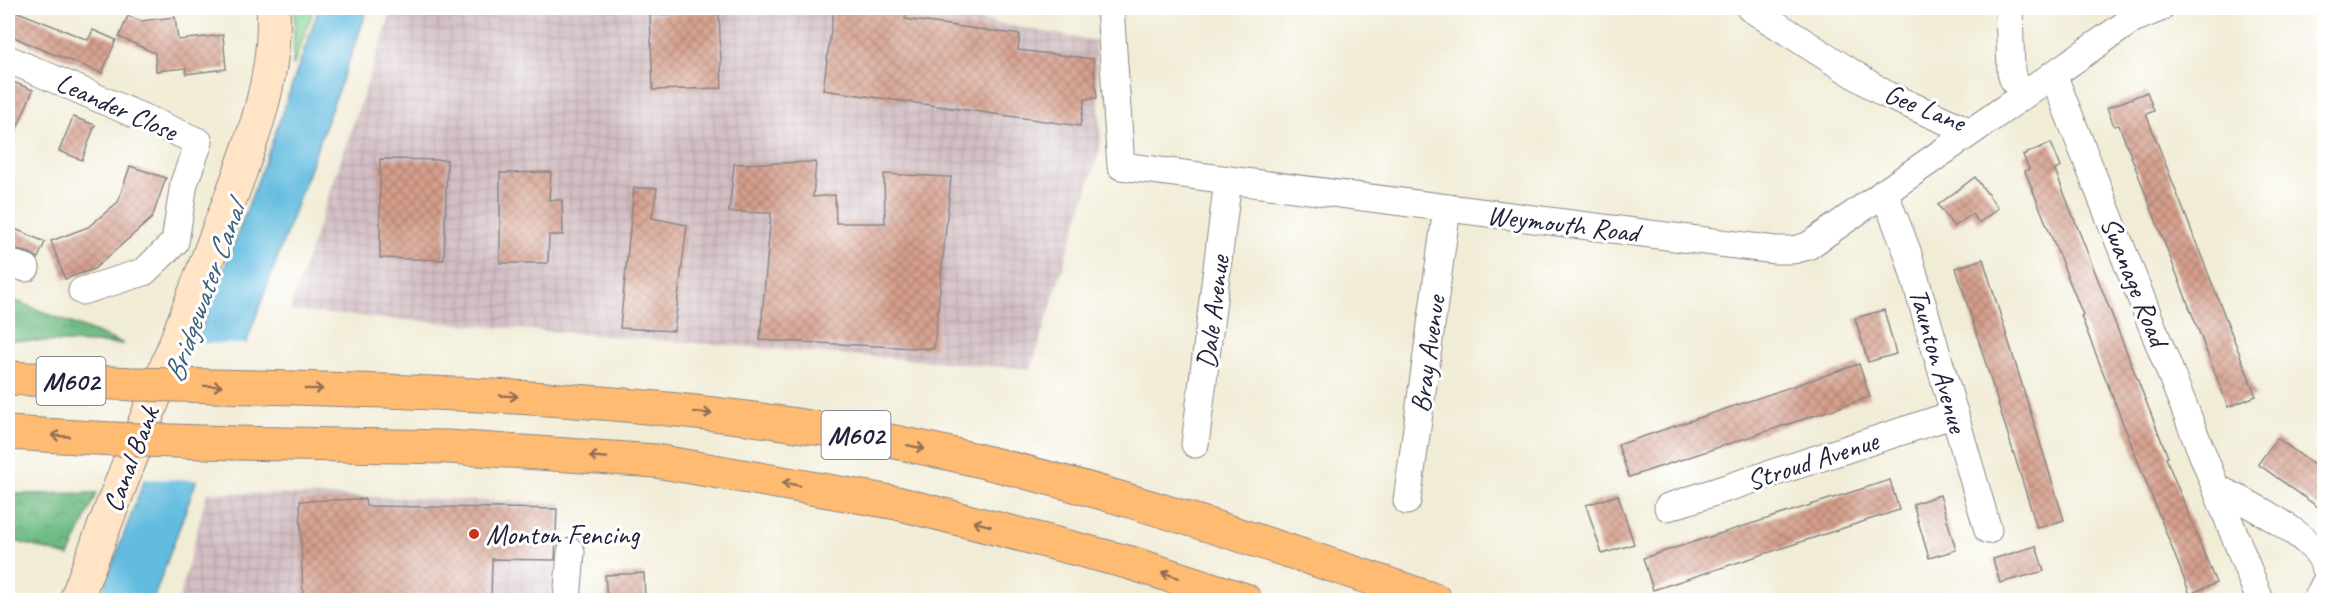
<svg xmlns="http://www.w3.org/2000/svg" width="2332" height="608" font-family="Caveat,sans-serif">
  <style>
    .industrial { fill: url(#industrial-grid) }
    .forest { fill: url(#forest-crowns); stroke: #486e5f; stroke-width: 1.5 }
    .park { fill: url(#park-dots); stroke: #567e6b; stroke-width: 1.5 }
    .water { fill: #62bcdf; stroke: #426f8d; stroke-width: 1.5 }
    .pier { fill: #f1ecd5 }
    .building { fill: url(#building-cross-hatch) }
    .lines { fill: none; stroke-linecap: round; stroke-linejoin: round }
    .minor-casing { stroke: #8a8788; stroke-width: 29 }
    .secondary-casing { stroke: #8a8788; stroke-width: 35 }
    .motorway-casing { stroke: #8a8788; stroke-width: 35 }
    .minor { stroke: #fff; stroke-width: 27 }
    .secondary { stroke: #ffe4c6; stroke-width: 33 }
    .motorway { stroke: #febb71; stroke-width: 33 }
    .motorway-bridge-casing { stroke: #8a8788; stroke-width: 35; stroke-linecap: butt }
    .motorway-bridge { stroke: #febb71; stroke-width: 33 }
    .oneway { stroke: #906e56 }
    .poi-dot { fill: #c8321e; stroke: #fff; stroke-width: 2 }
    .labels { text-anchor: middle; stroke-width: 6; stroke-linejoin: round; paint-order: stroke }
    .shield { fill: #fff; stroke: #646476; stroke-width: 1.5 }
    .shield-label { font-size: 27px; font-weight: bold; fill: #22223b }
    .street-label { font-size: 28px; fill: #22223b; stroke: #fff }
    .poi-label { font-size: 28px; fill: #22223b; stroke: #fff; text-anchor: start }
    .water-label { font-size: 30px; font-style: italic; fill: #3c607d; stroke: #fff }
  </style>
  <defs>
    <pattern id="industrial-grid" width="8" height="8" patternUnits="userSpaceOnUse" patternTransform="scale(1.5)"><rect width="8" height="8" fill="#d2bec3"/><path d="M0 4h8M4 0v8" fill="none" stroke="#b4a3a8"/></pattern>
    <pattern id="forest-crowns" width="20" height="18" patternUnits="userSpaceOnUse" patternTransform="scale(1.5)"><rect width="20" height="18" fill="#6fbb83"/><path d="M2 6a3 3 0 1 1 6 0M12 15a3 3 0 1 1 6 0" fill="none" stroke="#5b986c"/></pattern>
    <pattern id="park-dots" width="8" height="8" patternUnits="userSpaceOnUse" patternTransform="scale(1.5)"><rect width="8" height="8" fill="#8adb9b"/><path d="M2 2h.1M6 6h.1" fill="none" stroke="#77bc86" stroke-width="1.8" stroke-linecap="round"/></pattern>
    <pattern id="building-cross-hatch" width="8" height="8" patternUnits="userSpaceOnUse" patternTransform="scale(1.5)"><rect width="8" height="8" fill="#d69f8b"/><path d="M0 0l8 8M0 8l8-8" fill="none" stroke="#ad8173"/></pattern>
  </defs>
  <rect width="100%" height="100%" fill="#fff"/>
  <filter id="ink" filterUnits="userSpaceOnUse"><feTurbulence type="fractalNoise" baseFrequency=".0167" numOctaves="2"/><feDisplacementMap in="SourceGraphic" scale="12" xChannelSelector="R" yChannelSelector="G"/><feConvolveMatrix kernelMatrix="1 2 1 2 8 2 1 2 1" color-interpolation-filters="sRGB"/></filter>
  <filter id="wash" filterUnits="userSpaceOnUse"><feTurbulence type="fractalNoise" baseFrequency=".008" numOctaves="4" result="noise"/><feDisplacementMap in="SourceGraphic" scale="24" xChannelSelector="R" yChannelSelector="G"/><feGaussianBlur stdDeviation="1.35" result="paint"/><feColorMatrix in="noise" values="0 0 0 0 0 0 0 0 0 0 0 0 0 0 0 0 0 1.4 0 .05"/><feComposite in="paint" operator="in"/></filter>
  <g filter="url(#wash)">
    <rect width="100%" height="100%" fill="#f1ecd5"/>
    <g class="industrial">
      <polygon points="393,8 913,8 1095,41 1101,146 1031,369 289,311"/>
      <polygon points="207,492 561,503 554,600 179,600"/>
    </g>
    <g class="forest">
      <polygon points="8,298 124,344 8,340"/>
      <polygon points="8,492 20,494 97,493 69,556 8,539"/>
    </g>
    <polygon class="park" points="295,8 314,8 293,66"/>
    <polygon class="water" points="319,8 368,8 153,600 99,600 270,148"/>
    <polygon class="pier" points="192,343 249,344 200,480 141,479"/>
    <g id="blocks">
      <g class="building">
        <polygon points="8,8 88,40 93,30 116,40 102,73 33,46 8,34"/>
        <polygon points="834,8 906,9 905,19 1020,35 1018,50 1093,59 1097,98 1085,99 1080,126 823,90"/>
        <polygon points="719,12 722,88 653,90 650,15"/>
        <polygon points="128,16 141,21 175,17 178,40 223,35 226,69 186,74 186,68 156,71 155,53 119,37"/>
        <polygon points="8,80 33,90 8,150"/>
        <polygon points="2147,92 2154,111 2146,114 2256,396 2228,407 2119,125 2114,126 2107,108"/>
        <polygon points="73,117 95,125 82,160 59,151"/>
        <polygon points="2051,143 2061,167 2055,170 2071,211 2168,457 2166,458 2216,583 2190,594 2081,316 2083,315 2025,171 2029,169 2023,155"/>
        <polygon points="380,159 447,160 444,260 380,258"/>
        <polygon points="816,162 813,197 835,195 836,223 885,223 884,174 951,177 934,349 760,340 771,213 729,212 734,164"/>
        <polygon points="130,166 166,178 152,218 94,269 65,279 51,241 88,227 118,202"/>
        <polygon points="551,172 549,200 562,200 563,235 549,235 548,263 500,263 500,173"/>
        <polygon points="1975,177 1998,208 1979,223 1972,214 1954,227 1938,205"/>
        <polygon points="634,188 657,188 652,218 687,225 674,331 620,328"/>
        <polygon points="8,226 45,242 38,258 30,253 8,248"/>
        <polygon points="1983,259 2064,520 2037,528 1956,268"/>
        <polygon points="1884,310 1896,354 1868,362 1855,318"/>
        <polygon points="1859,364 1870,397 1629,477 1618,445"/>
        <polygon points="2277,438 2325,473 2325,512 2258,464"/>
        <polygon points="1890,480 1899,510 1653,590 1643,558"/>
        <polygon points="1618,495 1634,544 1602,554 1586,505"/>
        <polygon points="1940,495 1956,550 1929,558 1913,504"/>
        <polygon points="365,499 366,506 557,509 555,560 492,559 491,600 303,600 300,501"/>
        <polygon points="2036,546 2044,571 2000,583 1993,559"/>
        <polygon points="644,573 645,600 607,600 605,575"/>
      </g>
    </g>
  </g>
  <g filter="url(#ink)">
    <use href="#blocks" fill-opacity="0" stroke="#8a8788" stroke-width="1.5"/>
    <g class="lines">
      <g class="minor-casing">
        <g id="minor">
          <polyline points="1110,8 1121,166 1775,250 1793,250 1808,246 1971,132"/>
          <polyline points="1750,8 1885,94 1971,132 2133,19 2160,8"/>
          <polyline points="2009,8 2011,72 2013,79 2024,94"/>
          <polyline points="8,59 199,142 184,183 175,242 144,272 82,291"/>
          <polyline points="2052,75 2058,87 2260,600"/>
          <polyline points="1884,192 1907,251 1988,530"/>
          <polyline points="8,263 26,268"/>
          <polyline points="1195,444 1228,180"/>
          <path d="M 2216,488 C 2241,499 2320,539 2324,566"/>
          <polyline points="1407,501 1447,208"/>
          <polyline points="1668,507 1955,414"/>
          <polyline points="567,600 571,552"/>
          <polyline points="2317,600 2324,585"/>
        </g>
      </g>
      <g class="secondary-casing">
        <path id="secondary" d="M 76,600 C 121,481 169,363 213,244 C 241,168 278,90 273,8"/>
      </g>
      <g class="motorway-casing">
        <g id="motorway">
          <polyline points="8,378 134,384"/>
          <path d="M 255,387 C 447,392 639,399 829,430 C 1036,464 1237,533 1435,600"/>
          <polyline points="8,433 113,439"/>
          <polyline points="234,443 448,447 656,461 897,503 1131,563 1245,600"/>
        </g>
      </g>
      <use href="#minor" class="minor"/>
      <use href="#secondary" class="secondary"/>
      <use href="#motorway" class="motorway"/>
      <g class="motorway-bridge-casing">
        <g id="motorway-bridge">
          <polyline points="134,384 255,387"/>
          <polyline points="113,439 234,443"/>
        </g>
      </g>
      <use href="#motorway-bridge" class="motorway-bridge"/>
    </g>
    <defs><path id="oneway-shaft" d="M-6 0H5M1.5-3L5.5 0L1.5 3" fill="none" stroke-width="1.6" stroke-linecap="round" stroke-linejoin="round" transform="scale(1.5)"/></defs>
    <g class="oneway">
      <use href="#oneway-shaft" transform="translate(213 386) rotate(1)"/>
      <use href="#oneway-shaft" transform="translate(314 389) rotate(1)"/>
      <use href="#oneway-shaft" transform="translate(509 396) rotate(3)"/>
      <use href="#oneway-shaft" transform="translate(703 413) rotate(6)"/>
      <use href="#oneway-shaft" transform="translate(60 436) rotate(-177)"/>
      <use href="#oneway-shaft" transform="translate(916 447) rotate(12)"/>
      <use href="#oneway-shaft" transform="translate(598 457) rotate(-176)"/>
      <use href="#oneway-shaft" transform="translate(791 484) rotate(-170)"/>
      <use href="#oneway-shaft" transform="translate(982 524) rotate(-166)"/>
      <use href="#oneway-shaft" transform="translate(1170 575) rotate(-162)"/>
    </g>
  </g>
  <circle class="poi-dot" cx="474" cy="534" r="6"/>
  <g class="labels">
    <g class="shield">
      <rect x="36.5" y="357" width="69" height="48" rx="4.5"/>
      <rect x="821.5" y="411" width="69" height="48" rx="4.5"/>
    </g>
    <g class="shield-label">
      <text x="71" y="390">M602</text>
      <text x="856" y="444">M602</text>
    </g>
    <g class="street-label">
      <text transform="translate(117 106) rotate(24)" y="10">Leander Close</text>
      <text transform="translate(1925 107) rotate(22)" y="10">Gee Lane</text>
      <text transform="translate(1563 223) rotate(7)" y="10">Weymouth Road</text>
      <text transform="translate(2135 281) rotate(68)" y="10">Swanage Road</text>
      <text transform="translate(1212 312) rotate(-83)" y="10">Dale Avenue</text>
      <text transform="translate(1427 354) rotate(-82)" y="10">Bray Avenue</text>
      <text transform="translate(1939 360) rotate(74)" y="10">Taunton Avenue</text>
      <text transform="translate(130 459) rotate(-69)" y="10">Canal Bank</text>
      <text transform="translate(1812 460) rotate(-18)" y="10">Stroud Avenue</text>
    </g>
    <g class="poi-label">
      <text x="486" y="544">Monton Fencing</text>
    </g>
    <g class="water-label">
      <text transform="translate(204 293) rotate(-70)" y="10">Bridgewater Canal</text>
    </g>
  </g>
  <rect width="2332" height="608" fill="none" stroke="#fff" stroke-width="30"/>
</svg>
